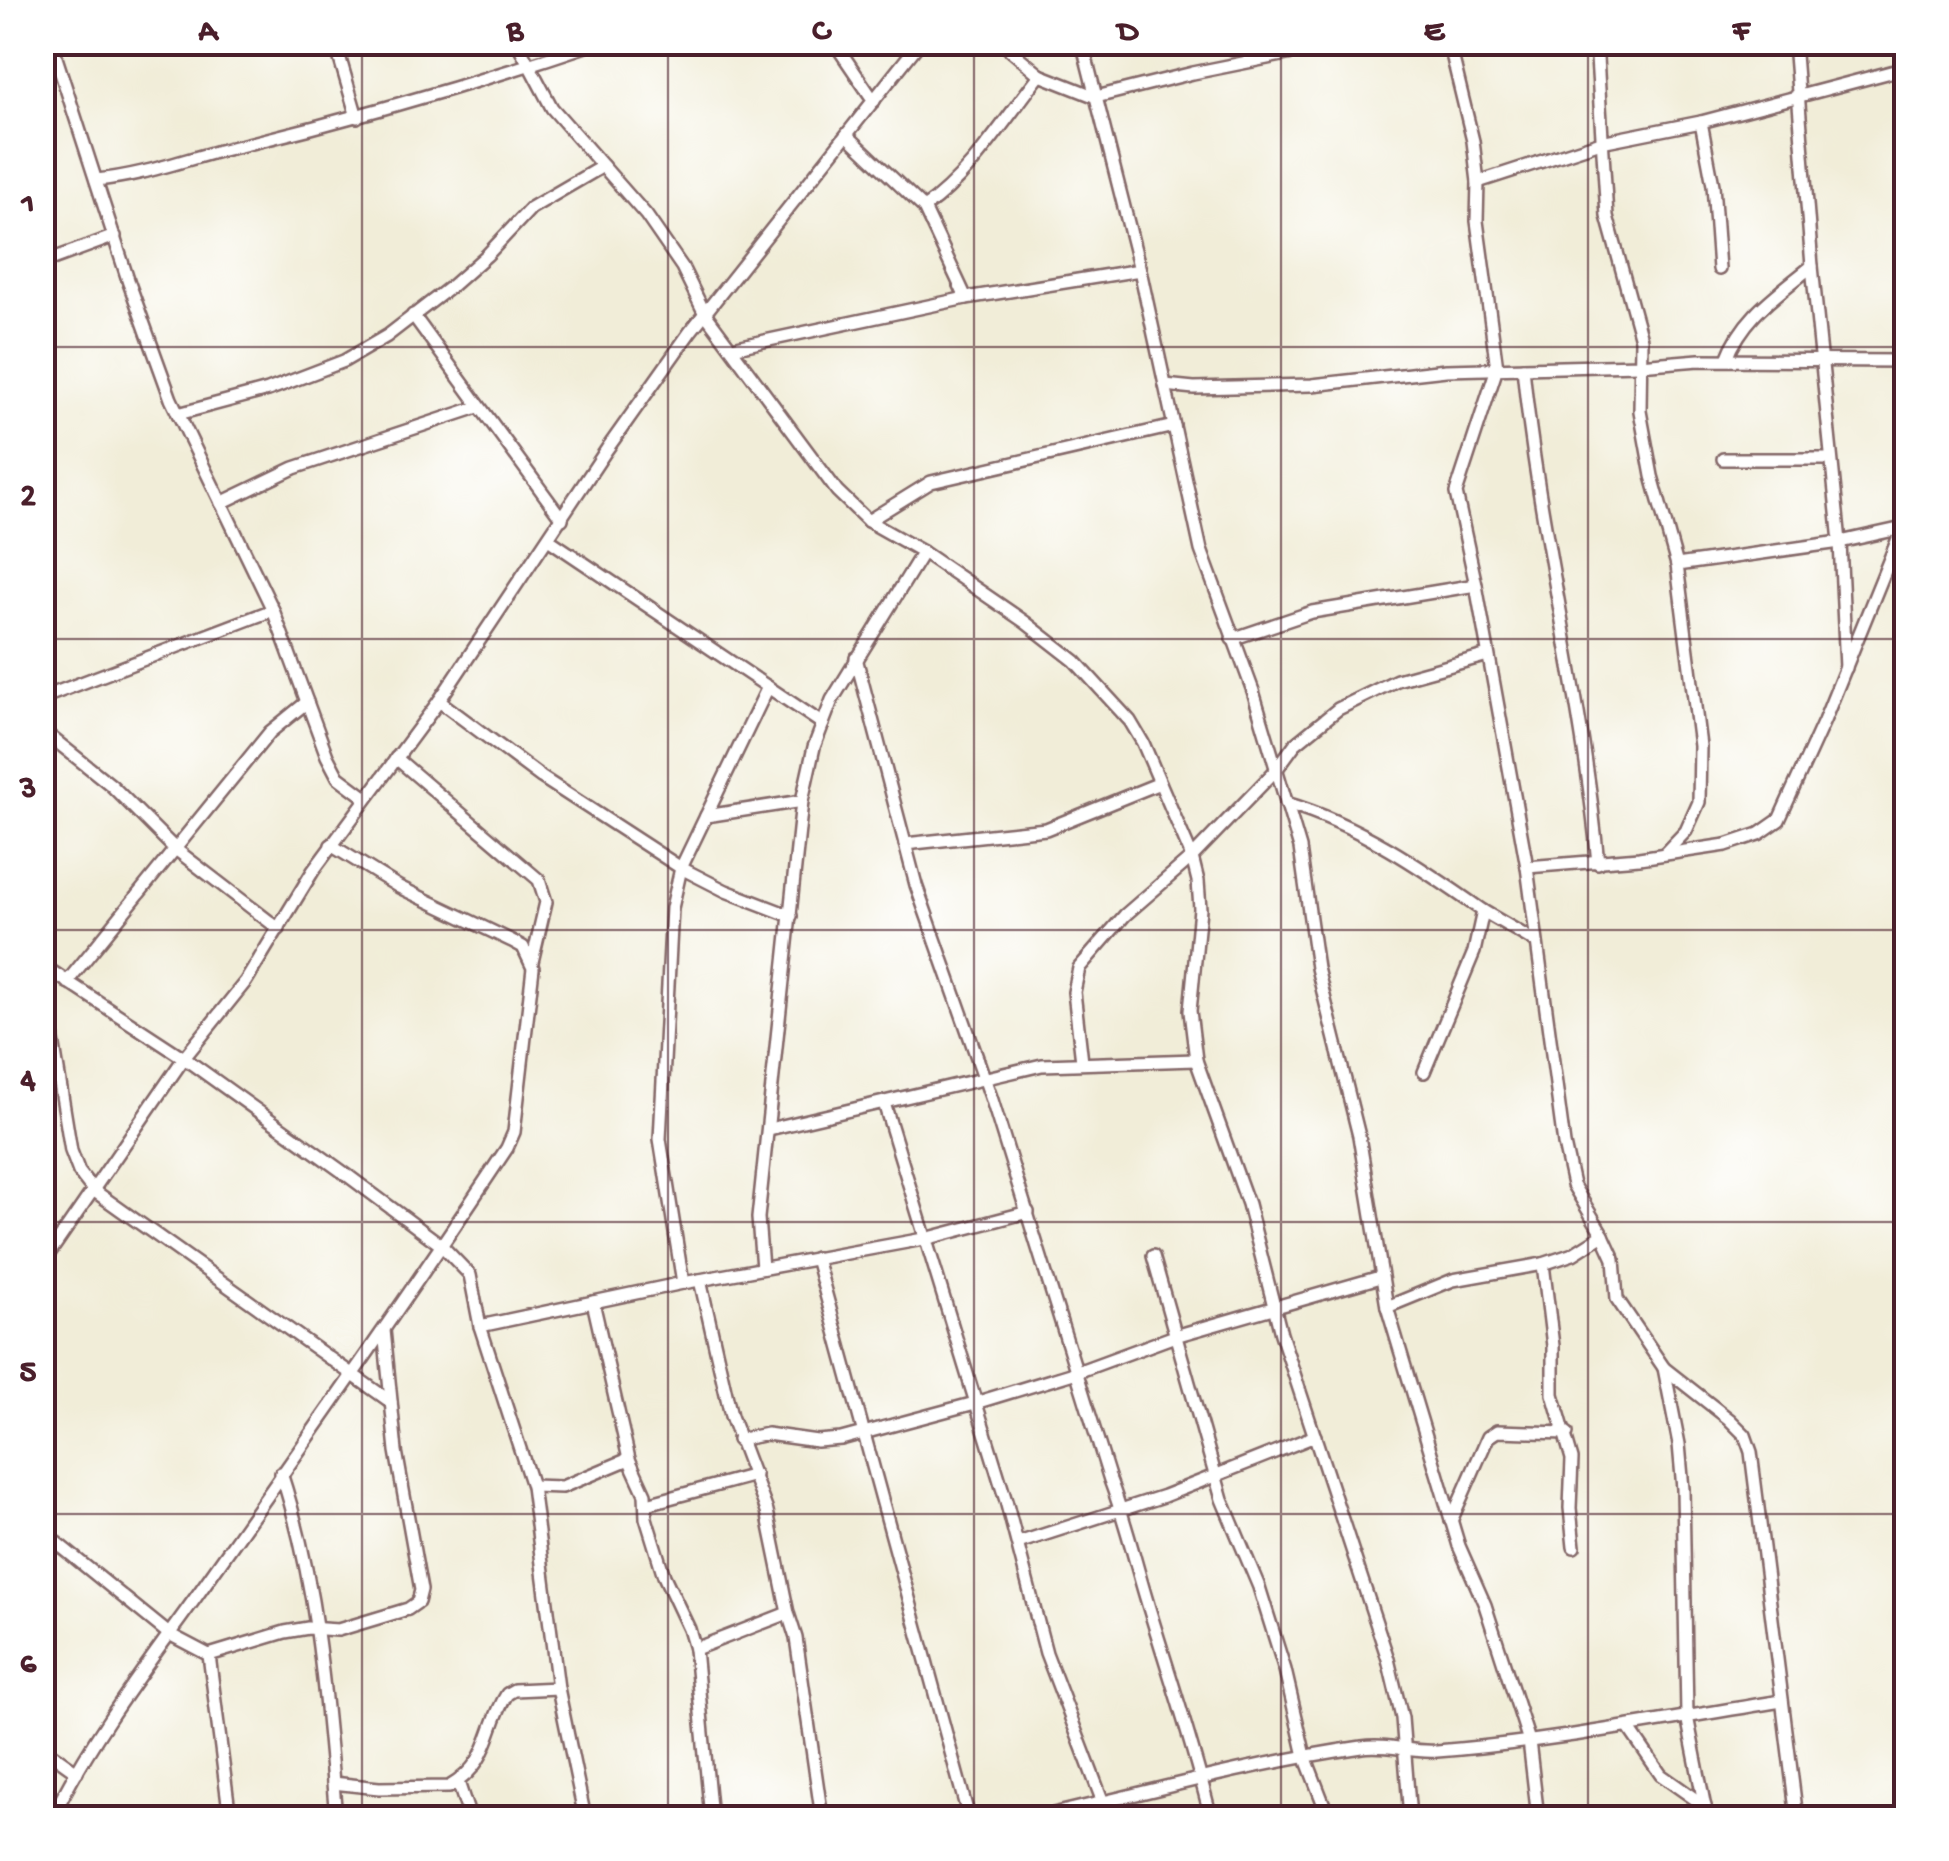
<svg xmlns="http://www.w3.org/2000/svg" width="1949" height="1861" font-family="'Gochi Hand',sans-serif">
  <style>
    .lines { fill: none; stroke-linecap: round; stroke-linejoin: round }
    .minor-casing { stroke: #846768; stroke-width: 16 }
    .minor { stroke: #fff; stroke-width: 11 }
    .grid { fill: none; stroke: #4a1f2b; stroke-width: 2.5; stroke-opacity: 0.55 }
    .neatline { fill: none; stroke: #4a1f2b; stroke-width: 4 }
    .grid-label { font-size: 32px; text-anchor: middle; font-weight: bold; fill: #4a1f2b }
  </style>
  <rect width="100%" height="100%" fill="#fff"/>
  <filter id="ink" filterUnits="userSpaceOnUse"><feTurbulence type="fractalNoise" baseFrequency=".01" numOctaves="2"/><feDisplacementMap in="SourceGraphic" scale="20" xChannelSelector="R" yChannelSelector="G"/><feConvolveMatrix kernelMatrix="1 2 1 2 8 2 1 2 1" color-interpolation-filters="sRGB"/></filter>
  <filter id="wash" filterUnits="userSpaceOnUse"><feTurbulence type="fractalNoise" baseFrequency=".0048" numOctaves="4" result="noise"/><feDisplacementMap in="SourceGraphic" scale="40" xChannelSelector="R" yChannelSelector="G"/><feGaussianBlur stdDeviation="2.25" result="paint"/><feColorMatrix in="noise" values="0 0 0 0 0 0 0 0 0 0 0 0 0 0 0 0 0 1.4 0 .05"/><feComposite in="paint" operator="in"/></filter>
  <g filter="url(#wash)">
    <rect width="100%" height="100%" fill="#f1edd8"/>
  </g>
  <g filter="url(#ink)">
    <g class="lines">
      <g class="minor-casing">
        <g id="minor">
          <polyline points="51,42 129,283 171,399 273,610 327,756 338,777 366,798"/>
          <polyline points="335,42 357,117"/>
          <polyline points="517,42 552,108 646,215 682,267 704,312 837,491 868,521 923,552 1025,622 1075,661 1130,721 1143,743 1192,857 1198,881 1200,909 1190,1011 1196,1060 1248,1204 1281,1334 1388,1659 1402,1718 1410,1818"/>
          <polyline points="834,42 874,101"/>
          <polyline points="1001,42 1040,75"/>
          <polyline points="1082,42 1140,270 1201,550 1253,691 1300,848 1317,968 1359,1136 1387,1307 1459,1546 1485,1605 1529,1741 1538,1818"/>
          <polyline points="1449,42 1473,141 1478,182 1477,221 1497,368 1456,493 1476,585 1527,867 1564,1144 1573,1185 1603,1235 1614,1259 1617,1299 1664,1368 1729,1419 1745,1435 1751,1452 1797,1818"/>
          <polyline points="1596,42 1607,216 1641,339 1640,411 1652,476 1677,565 1700,746 1699,802 1686,831 1664,854"/>
          <polyline points="1794,42 1812,266 1840,542 1846,668"/>
          <polyline points="1701,122 1713,185 1719,269"/>
          <polyline points="848,136 924,208 966,298"/>
          <path d="M 96,180 C 141,176 180,161 223,150 C 349,120 474,84 598,42"/>
          <polyline points="1478,182 1601,142 1701,122 1906,68"/>
          <path d="M 924,208 C 971,175 1004,120 1040,75 L 1096,97 L 1193,73 L 1347,42"/>
          <polyline points="1900,215 1906,214"/>
          <polyline points="42,263 115,236"/>
          <polyline points="413,315 562,519"/>
          <polyline points="732,348 966,298 1140,270"/>
          <path d="M 1727,359 C 1743,316 1777,295 1812,266"/>
          <path d="M 1523,368 C 1539,535 1583,696 1598,863"/>
          <polyline points="1165,385 1194,388 1312,385 1446,370 1639,365 1699,360 1906,361"/>
          <polyline points="178,414 268,390 344,361 387,336 453,285 487,255 531,208 603,166"/>
          <polyline points="1723,459 1830,459"/>
          <polyline points="221,503 294,468 478,407"/>
          <polyline points="868,521 931,482 1174,426"/>
          <polyline points="548,539 823,724"/>
          <polyline points="1677,565 1840,542 1903,528"/>
          <polyline points="1232,639 1312,612 1476,585"/>
          <path d="M 856,658 L 916,885 L 992,1100 L 1110,1480 C 1125,1519 1134,1558 1146,1598 C 1168,1672 1193,1743 1211,1818"/>
          <polyline points="42,698 273,610"/>
          <polyline points="439,701 541,777 681,868 726,891 791,916"/>
          <polyline points="42,730 111,785 174,848 279,929"/>
          <polyline points="396,758 539,880 546,902 532,962"/>
          <path d="M 1286,803 C 1358,824 1422,868 1483,911"/>
          <polyline points="706,816 802,801"/>
          <polyline points="905,844 1046,829 1160,783"/>
          <polyline points="1527,867 1639,858 1726,845 1759,834 1779,820 1824,721 1906,519"/>
          <polyline points="42,965 184,1058 347,1175 441,1245 470,1275 480,1326 532,1486 558,1688 585,1818"/>
          <polyline points="42,972 71,1151 79,1172 93,1190 391,1402"/>
          <polyline points="67,982 270,732 307,702"/>
          <polyline points="1082,1062 1074,992 1079,968 1125,915 1192,857 1276,770 1295,744 1338,709 1397,680 1488,655"/>
          <polyline points="1424,1072 1474,952 1483,911 1536,942"/>
          <polyline points="884,1103 1006,1501 1046,1653 1109,1818"/>
          <polyline points="769,1129 1042,1065 1196,1060"/>
          <polyline points="1153,1256 1222,1499 1259,1587 1285,1670 1305,1756 1329,1818"/>
          <polyline points="816,1258 969,1818"/>
          <polyline points="42,1264 184,1058 246,981 313,871 439,701 607,449 690,332 920,42"/>
          <polyline points="1543,1264 1553,1346 1553,1394 1572,1459 1570,1508 1574,1547"/>
          <polyline points="762,1268 758,1218 802,801 814,747 832,700 923,552"/>
          <polyline points="700,1280 731,1416 767,1511 788,1613 796,1638 822,1818"/>
          <polyline points="683,1283 660,1139 672,908 681,868 768,687"/>
          <polyline points="593,1302 629,1459 645,1494 646,1518 664,1576 689,1629 695,1649 711,1818"/>
          <polyline points="1387,1307 1453,1280 1543,1264 1573,1254 1603,1235"/>
          <polyline points="480,1326 683,1283 929,1238 1028,1212"/>
          <polyline points="1664,1368 1679,1444 1683,1489 1687,1716 1707,1818"/>
          <polyline points="738,1440 767,1434 817,1441 841,1439 975,1403 1077,1372 1175,1336 1380,1277"/>
          <path d="M 281,1473 C 318,1585 326,1702 336,1818"/>
          <polyline points="532,1486 562,1487 629,1459"/>
          <polyline points="647,1504 755,1475"/>
          <polyline points="1451,1521 1488,1437 1497,1431 1567,1433"/>
          <polyline points="42,1531 169,1634 209,1655 285,1632 308,1628 338,1630 408,1609 418,1602 421,1590 396,1451 384,1330"/>
          <polyline points="1018,1543 1164,1496 1315,1436"/>
          <polyline points="695,1649 788,1613"/>
          <polyline points="209,1655 230,1818"/>
          <polyline points="1628,1727 1661,1775 1705,1806"/>
          <polyline points="42,1747 77,1772"/>
          <polyline points="458,1782 470,1818"/>
          <path d="M 333,1783 L 379,1788 L 449,1787 C 492,1762 485,1728 507,1694 L 514,1690 L 558,1688"/>
          <path d="M 52,1818 C 90,1739 145,1668 196,1597 C 301,1448 406,1300 507,1148 L 514,1132 L 533,968 L 523,947 L 512,941 L 399,887 L 331,845"/>
          <path d="M 1036,1818 C 1145,1793 1251,1763 1362,1747 C 1388,1743 1411,1753 1437,1751 C 1553,1742 1667,1719 1782,1701"/>
        </g>
      </g>
      <use href="#minor" class="minor"/>
    </g>
  </g>
  <path class="grid" d="M 362,42 L 362,1818M 668,42 L 668,1818M 974,42 L 974,1818M 1281,42 L 1281,1818M 1588,42 L 1588,1818M 42,347 L 1906,347M 42,639 L 1906,639M 42,930 L 1906,930M 42,1222 L 1906,1222M 42,1514 L 1906,1514"/>
  <rect width="1949" height="1861" fill="none" stroke="#fff" stroke-width="110"/>
  <rect x="55" y="55" width="1839" height="1751" class="neatline"/>
  <g class="grid-label">
    <text x="208" y="39">A</text>
    <text x="515" y="39">B</text>
    <text x="821" y="39">C</text>
    <text x="1128" y="39">D</text>
    <text x="1434" y="39">E</text>
    <text x="1741" y="39">F</text>
    <text x="28" y="212">1</text>
    <text x="28" y="504">2</text>
    <text x="28" y="796">3</text>
    <text x="28" y="1088">4</text>
    <text x="28" y="1380">5</text>
    <text x="28" y="1671">6</text>
  </g>
</svg>
